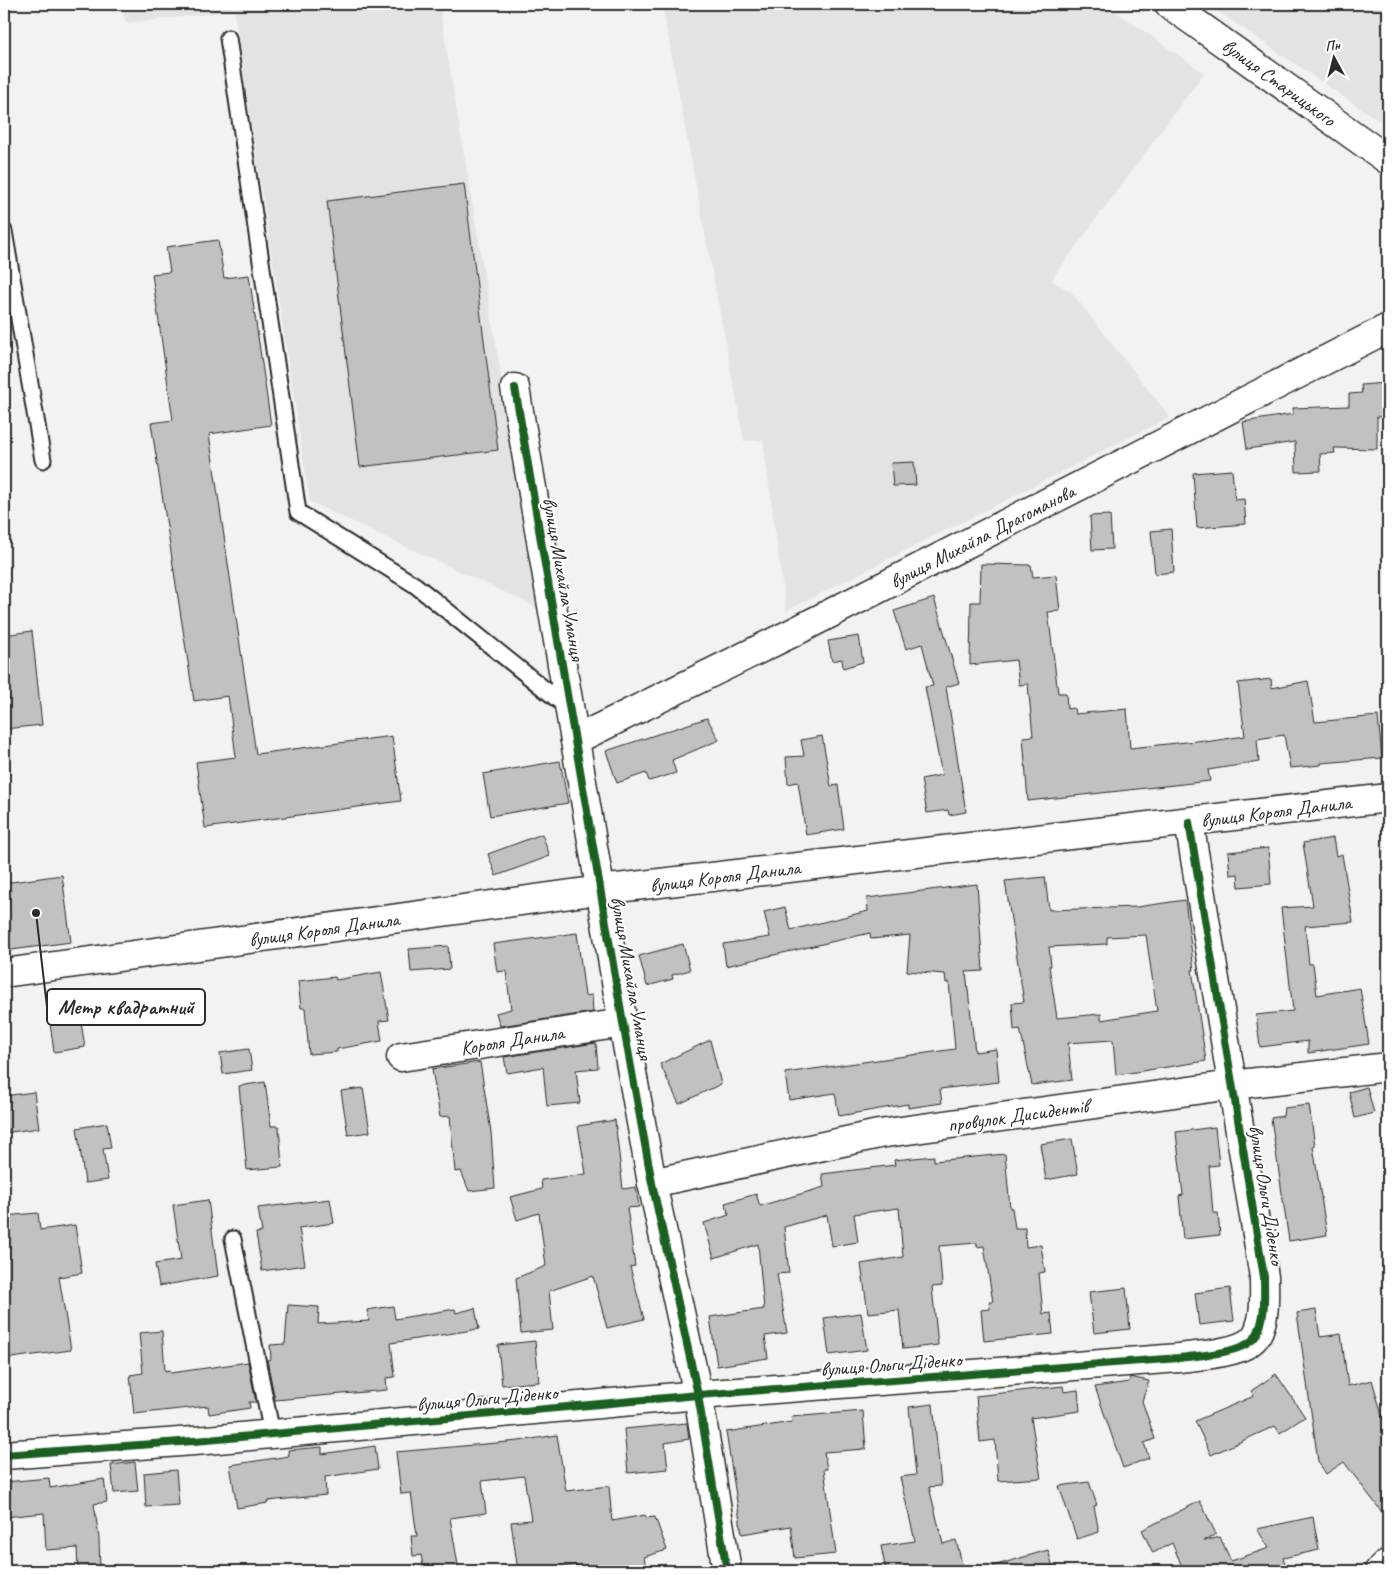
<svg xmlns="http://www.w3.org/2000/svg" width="1392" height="1575" font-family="Caveat,sans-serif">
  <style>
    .built { fill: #e3e3e3 }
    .building { fill: #c1c1c1; stroke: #2b2b2b; fill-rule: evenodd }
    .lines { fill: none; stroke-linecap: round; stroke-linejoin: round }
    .service-casing { stroke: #2b2b2b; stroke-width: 19 }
    .minor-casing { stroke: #2b2b2b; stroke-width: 31 }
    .secondary-casing { stroke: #2b2b2b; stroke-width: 31 }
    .service { stroke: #fff; stroke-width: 15 }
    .minor { stroke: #fff; stroke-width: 28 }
    .secondary { stroke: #fff; stroke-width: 28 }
    .cycleway-casing { stroke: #fff; stroke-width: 11 }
    .cycleway { stroke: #1b5e20; stroke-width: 8 }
    .labels { text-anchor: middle; stroke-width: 4; stroke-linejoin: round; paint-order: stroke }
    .street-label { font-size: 20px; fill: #2b2b2b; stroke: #fff }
    .leader { fill: none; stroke: #2b2b2b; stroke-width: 2 }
    .callout-dot { fill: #2b2b2b; stroke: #fff; stroke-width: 2 }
    .callout { fill: #fff; stroke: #2b2b2b; stroke-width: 2 }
    .callout-label { font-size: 21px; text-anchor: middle; font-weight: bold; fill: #2b2b2b }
  </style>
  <rect width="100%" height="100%" fill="#f2f2f2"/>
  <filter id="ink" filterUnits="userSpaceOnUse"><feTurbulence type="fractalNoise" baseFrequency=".02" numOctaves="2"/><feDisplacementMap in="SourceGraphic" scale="10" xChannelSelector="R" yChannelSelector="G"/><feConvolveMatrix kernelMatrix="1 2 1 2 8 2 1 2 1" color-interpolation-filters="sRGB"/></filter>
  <g filter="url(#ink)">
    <g class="built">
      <polygon points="120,4 439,4 540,609 310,502 234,11 126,23"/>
      <polygon points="662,4 1105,4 1204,73 1051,280 1071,292 1170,417 786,611 763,440 744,441"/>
      <polygon points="1207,4 1388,4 1388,127"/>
    </g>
    <g class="building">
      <polygon points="464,184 498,450 360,467 327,201"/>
      <polygon points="218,240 224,278 249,275 271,425 209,434 256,754 392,736 401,801 205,828 196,762 236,757 228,696 194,701 151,423 173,420 152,274 170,272 166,247"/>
      <polygon points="1385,383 1387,416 1377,417 1377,449 1334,448 1335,453 1320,454 1321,471 1296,472 1295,442 1247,449 1243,422 1293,414 1293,408 1349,406 1349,394 1362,393 1361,385"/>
      <polygon points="914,462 916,485 893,486 891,463"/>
      <polygon points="1232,470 1235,500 1244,499 1246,524 1197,528 1193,473"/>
      <polygon points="1110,515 1112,549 1092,550 1090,516"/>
      <polygon points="1171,529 1174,572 1155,574 1151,531"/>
      <polygon points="981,564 1031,565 1033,577 1056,575 1060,611 1048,612 1058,693 1066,693 1067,709 1074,708 1075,714 1127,709 1130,748 1205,740 1205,742 1245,736 1238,683 1271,679 1272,688 1308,681 1315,722 1378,716 1382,758 1321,763 1321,765 1290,768 1284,735 1257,739 1259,762 1208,770 1210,781 1028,801 1023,737 1033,736 1028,684 1019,685 1016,660 970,665 971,602 980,602"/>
      <polygon points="934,598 959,683 946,687 966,812 949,815 948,810 927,813 921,779 942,775 925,687 933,686 922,644 906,649 894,611"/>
      <polygon points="32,631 42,725 4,729 4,635"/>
      <polygon points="859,636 863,662 843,668 842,659 832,661 828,641"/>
      <polygon points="707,718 719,740 672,760 676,773 649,781 646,773 617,783 606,751"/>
      <polygon points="822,736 831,786 838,785 844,829 806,835 798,782 788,784 786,757 804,756 801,740"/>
      <polygon points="560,761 568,803 490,816 483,774"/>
      <polygon points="542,834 550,856 496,876 488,854"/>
      <polygon points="1333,838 1336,856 1342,854 1353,922 1305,926 1309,964 1313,964 1317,995 1360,988 1369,1044 1308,1053 1308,1041 1260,1047 1256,1015 1293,1011 1281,908 1313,906 1303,843"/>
      <polygon points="1268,848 1271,884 1239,887 1238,874 1230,875 1228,852"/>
      <polygon points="62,875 71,942 4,951 4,883"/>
      <path d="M 1045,877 L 1049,910 L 1137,907 L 1185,900 L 1194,970 L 1192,970 L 1206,1061 L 1116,1075 L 1113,1040 L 1068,1043 L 1072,1080 L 1032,1085 L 1020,1029 L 1014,1030 L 1012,1003 L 1024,1002 L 1005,881 ZM 1146,935 L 1157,1011 L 1101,1020 L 1101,1014 L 1057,1018 L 1049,966 L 1051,966 L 1049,947 L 1107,944 L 1107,937 Z"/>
      <polygon points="977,884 983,971 966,972 975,1052 996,1049 999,1082 940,1089 942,1103 908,1108 908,1104 839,1116 835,1093 789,1100 785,1073 955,1049 949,982 946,983 945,974 907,971 910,935 871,939 870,933 726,966 723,944 770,937 764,912 785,907 791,930 868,911 867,898"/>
      <polygon points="577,933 585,996 592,995 593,1012 500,1026 496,1013 511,1009 506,971 497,972 493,944"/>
      <polygon points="683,944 690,970 672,975 673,979 647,986 639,956"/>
      <polygon points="448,946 450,969 411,972 409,949"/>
      <polygon points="381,972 389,1020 379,1021 382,1041 337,1049 337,1052 309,1054 305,1008 301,1008 298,981 335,977 336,980"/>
      <polygon points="78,1004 85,1047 54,1052 48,1009"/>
      <polygon points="710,1040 721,1084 679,1104 660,1064"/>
      <polygon points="596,1043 598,1068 576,1070 580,1103 547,1106 543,1067 507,1073 504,1057"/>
      <polygon points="249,1049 252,1070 223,1074 220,1053"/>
      <polygon points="480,1062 491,1132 495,1188 469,1191 461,1171 455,1172 450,1116 440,1117 432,1069"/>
      <polygon points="265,1082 271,1126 279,1126 282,1167 247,1170 239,1086"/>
      <polygon points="1367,1087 1374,1113 1355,1118 1349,1092"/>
      <polygon points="363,1088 370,1132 348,1135 341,1091"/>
      <polygon points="34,1092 39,1128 4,1133 4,1096"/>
      <polygon points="1309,1105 1315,1146 1313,1146 1327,1235 1289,1241 1271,1118 1283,1116 1284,1108"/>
      <polygon points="615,1120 623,1189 636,1187 639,1207 627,1208 635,1266 630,1267 644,1319 607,1328 593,1276 549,1291 553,1330 521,1333 516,1278 546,1266 539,1213 517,1220 510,1197 542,1189 541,1180 586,1174 578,1126"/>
      <polygon points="107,1123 111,1148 103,1149 108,1180 85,1183 77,1128"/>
      <polygon points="1215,1127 1219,1165 1209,1166 1213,1213 1218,1213 1220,1235 1183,1239 1179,1196 1183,1195 1176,1132"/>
      <polygon points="1072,1139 1078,1174 1046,1180 1040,1144"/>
      <polygon points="1005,1154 1010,1208 1012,1208 1015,1228 1025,1228 1026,1247 1041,1245 1045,1272 1039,1273 1043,1314 1051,1313 1053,1334 984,1341 981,1310 990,1309 989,1302 993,1302 984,1246 977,1247 977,1243 939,1246 942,1286 932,1287 938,1345 903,1349 899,1310 868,1313 861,1264 903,1257 899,1208 854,1214 858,1242 832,1246 827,1215 784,1227 789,1273 777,1274 787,1333 765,1336 768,1358 717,1366 710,1317 764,1309 758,1244 714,1258 704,1223 729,1215 725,1203 756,1194 760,1206 824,1187 822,1174 895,1165 894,1160 934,1156 934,1161"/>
      <polygon points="330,1199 334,1223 299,1228 305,1265 262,1271 256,1233 262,1232 258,1208"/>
      <polygon points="208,1200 218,1276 159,1286 155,1264 181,1260 173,1205"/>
      <polygon points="38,1213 40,1230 75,1225 82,1273 59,1277 71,1350 4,1359 4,1249 6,1249 4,1216"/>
      <polygon points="1126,1288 1130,1329 1094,1333 1089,1292"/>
      <polygon points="1230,1288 1234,1321 1199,1325 1195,1293"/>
      <polygon points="288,1305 319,1307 318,1324 369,1321 367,1310 393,1306 395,1319 455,1309 456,1313 475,1308 479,1329 391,1343 395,1377 386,1378 387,1390 275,1400 267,1360 271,1359 270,1345 285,1344"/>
      <polygon points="1316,1310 1320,1337 1341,1334 1348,1386 1372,1380 1382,1415 1388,1426 1388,1520 1344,1462 1326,1474 1318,1461 1297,1313"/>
      <polygon points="861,1313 867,1350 829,1355 824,1318"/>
      <polygon points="162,1331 165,1371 170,1370 171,1373 248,1362 256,1402 249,1402 250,1408 209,1414 208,1406 134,1414 130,1375 143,1373 139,1333"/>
      <polygon points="535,1341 539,1382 502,1385 498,1345"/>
      <polygon points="1276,1374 1305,1417 1280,1433 1275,1426 1211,1455 1195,1421 1254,1396 1251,1391"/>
      <polygon points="1130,1377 1149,1381 1142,1401 1155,1439 1144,1443 1149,1458 1123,1468 1095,1387 1129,1382"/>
      <polygon points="1063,1386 1064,1392 1078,1390 1080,1411 1031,1418 1041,1478 998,1481 995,1440 980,1442 976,1396"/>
      <polygon points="933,1404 941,1486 929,1487 943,1544 956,1540 964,1571 886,1571 881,1546 915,1541 900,1477 916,1475 909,1407"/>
      <polygon points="863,1411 866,1449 824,1452 827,1469 824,1469 836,1554 795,1558 791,1526 742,1534 726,1432 792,1422 791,1417"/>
      <polygon points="687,1423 689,1439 665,1443 668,1469 628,1473 624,1429"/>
      <polygon points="557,1435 566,1491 609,1486 612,1521 645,1515 646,1518 655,1517 667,1550 644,1557 647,1571 578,1571 577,1565 536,1571 518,1571 511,1522 531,1520 524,1476 482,1481 486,1513 450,1518 459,1571 424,1571 421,1555 413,1556 411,1536 417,1536 411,1493 401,1494 396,1452 519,1441"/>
      <polygon points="375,1446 378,1469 325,1477 326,1495 268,1501 268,1503 237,1508 230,1465 289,1456 288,1450 322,1447 322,1454"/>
      <polygon points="135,1462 138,1491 114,1493 111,1465"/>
      <polygon points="176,1470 179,1505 146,1507 144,1473"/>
      <polygon points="49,1478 50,1488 104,1479 107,1502 94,1504 99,1538 100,1571 78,1571 77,1548 46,1550 44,1513 4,1517 4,1482"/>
      <polygon points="1089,1482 1097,1505 1094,1506 1099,1532 1077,1539 1059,1486"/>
      <polygon points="1200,1501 1216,1534 1204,1541 1220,1537 1231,1561 1269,1548 1257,1529 1313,1517 1319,1550 1283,1558 1288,1571 1184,1571 1172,1543 1153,1553 1142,1530"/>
      <polygon points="1048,1550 1054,1571 994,1571 993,1566"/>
    </g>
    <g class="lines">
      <g class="service-casing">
        <g id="service">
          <polyline points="228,38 298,512 415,585 568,708"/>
          <polyline points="4,231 43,460"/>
          <polyline points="233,1239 272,1434"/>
        </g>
      </g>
      <g class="minor-casing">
        <g id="minor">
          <polyline points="1169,4 1388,160"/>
          <polyline points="515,388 623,1023 652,1183 698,1395 727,1571"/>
          <polyline points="575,740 794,632 1388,328"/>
          <polyline points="401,1057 623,1023"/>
          <polyline points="652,1183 879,1134 1232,1085 1388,1067"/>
          <path d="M 4,1455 L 207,1440 L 698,1395 L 1179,1358 C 1199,1355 1247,1354 1257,1334 C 1266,1317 1264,1295 1264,1277 L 1189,822"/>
          <polyline points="1379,1571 1388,1563"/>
        </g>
      </g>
      <g class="secondary-casing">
        <polyline id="secondary" points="4,973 600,890 1388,798"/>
      </g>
      <use href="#service" class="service"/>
      <use href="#minor" class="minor"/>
      <use href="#secondary" class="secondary"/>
      <g class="cycleway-casing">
        <g id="cycleway">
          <polyline points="515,388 623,1023 652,1183 698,1395 727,1571"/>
          <path d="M 4,1455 L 207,1440 L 698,1395 L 1179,1358 C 1199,1355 1247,1354 1257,1334 C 1266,1317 1264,1295 1264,1277 L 1189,822"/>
        </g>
      </g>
      <use href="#cycleway" class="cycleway"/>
    </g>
  </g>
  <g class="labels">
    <g class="street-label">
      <text transform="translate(1279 82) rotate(36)" y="7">вулиця Старицького</text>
      <text transform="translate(982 536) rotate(-27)" y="7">вулиця Михайла Драгоманова</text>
      <text transform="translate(564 579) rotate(80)" y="7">вулиця Михайла Уманця</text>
      <text transform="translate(1276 811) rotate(-7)" y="7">вулиця Короля Данила</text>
      <text transform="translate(725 876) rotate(-7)" y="7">вулиця Короля Данила</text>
      <text transform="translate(324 929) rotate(-8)" y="7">вулиця Короля Данила</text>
      <text transform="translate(632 978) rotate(80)" y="7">вулиця Михайла Уманця</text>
      <text transform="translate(512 1040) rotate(-9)" y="7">Короля Данила</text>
      <text transform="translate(1018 1115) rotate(-8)" y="7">провулок Дисидентів</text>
      <text transform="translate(1267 1195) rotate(81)" y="7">вулиця Ольги Діденко</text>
      <text transform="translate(891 1364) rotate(-4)" y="7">вулиця Ольги Діденко</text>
      <text transform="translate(487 1398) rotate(-5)" y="7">вулиця Ольги Діденко</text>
    </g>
  </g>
  <path class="leader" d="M36 913L47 1007"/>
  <circle class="callout-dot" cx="36" cy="913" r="5"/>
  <rect class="callout" x="47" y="989" width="158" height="36" rx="5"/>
  <g class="callout-label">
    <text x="126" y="1014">Метр квадратний</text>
  </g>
  <rect width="1392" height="1575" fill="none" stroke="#fff" stroke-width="20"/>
  <rect x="10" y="10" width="1372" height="1555" fill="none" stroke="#2b2b2b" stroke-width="2" filter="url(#ink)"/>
  <g transform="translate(1334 58) rotate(353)" stroke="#ffffff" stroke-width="4" paint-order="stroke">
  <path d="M0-4L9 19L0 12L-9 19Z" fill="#2b2b2b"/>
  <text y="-8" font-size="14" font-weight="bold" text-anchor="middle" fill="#2b2b2b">Пн</text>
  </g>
</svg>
